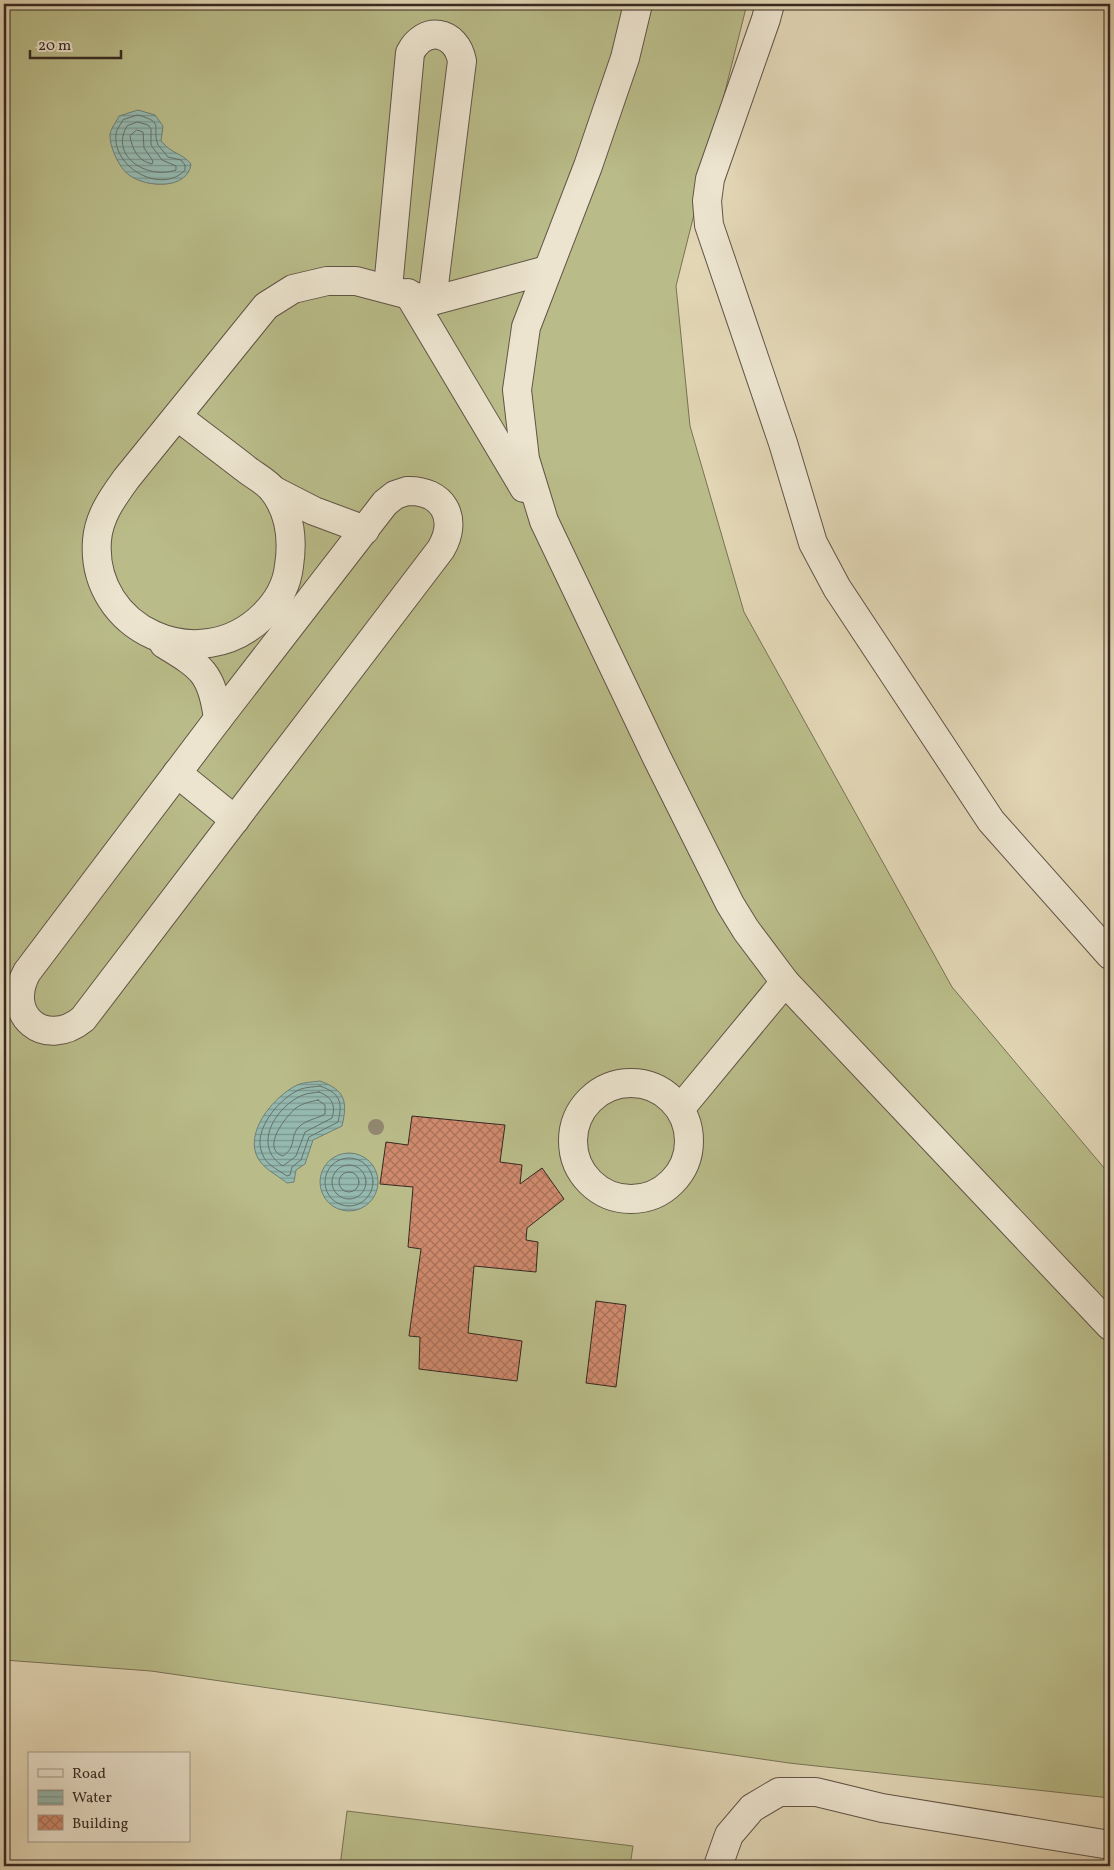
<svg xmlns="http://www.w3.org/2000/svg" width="1114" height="1870" font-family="Vollkorn,serif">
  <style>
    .grass { fill: #b9bc89; stroke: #787256 }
    .water { fill: url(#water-rules); stroke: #6f7f77 }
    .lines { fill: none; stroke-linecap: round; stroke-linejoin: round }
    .shore { stroke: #667168; stroke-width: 1 }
    .building { fill: url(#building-cross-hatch); stroke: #362922 }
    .minor-casing { stroke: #615447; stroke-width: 30 }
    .minor { stroke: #ece4cf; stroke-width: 28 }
    .tree { fill: #928770 }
  </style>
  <defs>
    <pattern id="water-rules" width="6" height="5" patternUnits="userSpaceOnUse" patternTransform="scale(1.25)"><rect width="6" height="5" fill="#95b9af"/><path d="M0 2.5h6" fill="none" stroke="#7a968e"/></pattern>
    <pattern id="building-cross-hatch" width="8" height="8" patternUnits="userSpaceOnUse" patternTransform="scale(1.25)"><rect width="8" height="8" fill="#cf8a6d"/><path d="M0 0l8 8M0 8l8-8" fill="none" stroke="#a97159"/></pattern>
  </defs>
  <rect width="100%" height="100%" fill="#e2d6b5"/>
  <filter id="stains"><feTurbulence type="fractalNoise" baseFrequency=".004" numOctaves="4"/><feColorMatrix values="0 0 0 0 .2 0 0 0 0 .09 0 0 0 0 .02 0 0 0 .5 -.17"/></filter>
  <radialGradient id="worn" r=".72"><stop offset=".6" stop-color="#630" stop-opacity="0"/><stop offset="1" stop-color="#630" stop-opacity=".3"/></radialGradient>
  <g class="grass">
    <polygon points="4,4 747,4 676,286 690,426 744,612 952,987 1110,1175 1110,1798 789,1763 151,1671 4,1660"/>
    <polygon points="347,1811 633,1846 630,1866 340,1866"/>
  </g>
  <g class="water">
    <path d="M 138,110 L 155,115 L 163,126 L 161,141 C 173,155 181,152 191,164 C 188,190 146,188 129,175 C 119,168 109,146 110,134 C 111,128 117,121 119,116 Z"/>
    <path d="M 320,1081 C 345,1090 348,1101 342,1126 L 313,1140 L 305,1164 L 296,1170 L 294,1182 L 287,1183 C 276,1174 261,1168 256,1154 C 247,1128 275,1096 297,1085 C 304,1082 313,1082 320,1081 Z"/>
    <circle cx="349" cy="1182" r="29"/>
  </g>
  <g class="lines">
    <g class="shore">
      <path d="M 138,115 C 166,123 151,126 158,145 L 168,157 L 181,160 L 185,165 L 185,170 C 162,195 112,168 116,134 C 116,130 121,124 123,120 Z"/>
      <path d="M 138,122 L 148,125 L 151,129 L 151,145 L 162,160 L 176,166 L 176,170 C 147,180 109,156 127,126 Z"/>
      <path d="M 137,130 L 143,132 L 144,148 L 153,161 L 152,164 C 138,161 132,149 130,136 Z"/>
      <path d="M 320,1086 C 340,1093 343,1102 338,1122 L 309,1137 L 301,1160 L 292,1167 L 290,1175 L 287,1176 C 277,1169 266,1165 262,1153 C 252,1130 280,1097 301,1089 C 307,1087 314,1087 320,1086 Z"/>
      <path d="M 319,1092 C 332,1097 336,1105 332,1118 L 305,1132 L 296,1156 L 283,1166 C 251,1146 276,1106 303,1095 C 308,1093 314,1093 319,1092 Z"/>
      <path d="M 318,1100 L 325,1105 L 325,1114 C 317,1119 304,1120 297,1129 C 290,1140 296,1147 283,1156 C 260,1149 286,1116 296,1108 C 303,1103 310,1102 318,1100 Z"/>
      <circle cx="349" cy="1182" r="24"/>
      <circle cx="349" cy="1182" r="17"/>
      <circle cx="349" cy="1182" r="10"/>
    </g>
  </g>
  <g class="building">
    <polygon points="412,1116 505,1125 500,1162 522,1165 520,1184 542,1168 564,1199 527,1228 526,1240 538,1242 536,1272 474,1266 468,1333 522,1341 517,1381 419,1369 420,1337 409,1336 421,1249 408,1247 413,1187 380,1184 386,1142 408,1145"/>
    <polygon points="596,1301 626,1305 616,1387 586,1383"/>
  </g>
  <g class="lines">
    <g class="minor-casing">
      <g id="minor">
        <polyline points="638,4 625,58 588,166 526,327 517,390 525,459 544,521 657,758 730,904 746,930 785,982 1110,1326"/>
        <polyline points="770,4 766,19 710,179 707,201 709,225 783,443 813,543 837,588 991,821 1110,955"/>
        <path d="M 388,288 L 410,53 C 424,25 456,30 462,61 L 432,301"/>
        <polyline points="408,293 524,488"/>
        <path d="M 177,416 C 200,434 223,451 246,469 C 255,476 267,482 273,490 C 290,512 293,540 289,566 C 287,585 277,602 264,615 C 200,679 90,630 97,540 C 99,516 113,497 126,479 L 266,306 L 293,289 L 327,281 L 356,281 L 432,301 L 547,270"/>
        <polyline points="273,490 314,511 365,530"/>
        <path d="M 407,491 C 443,490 459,518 441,549 L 83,1019 C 45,1050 3,1015 27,972 L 218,719 L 385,503 L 395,495 Z"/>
        <path d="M 164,644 C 202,667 212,673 218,719"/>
        <polyline points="177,773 235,820"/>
        <circle cx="631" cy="1141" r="58"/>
        <polyline points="680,1109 785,982"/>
        <polyline points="718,1866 729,1835 752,1808 779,1792 816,1792 882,1808 1110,1845"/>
      </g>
    </g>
    <use href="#minor" class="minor"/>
  </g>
  <circle class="tree" cx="376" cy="1127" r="8"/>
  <rect width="1114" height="1870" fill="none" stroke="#e2d6b5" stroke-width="20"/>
  <rect x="5" y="5" width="1104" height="1860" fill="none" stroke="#362922" stroke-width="2.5"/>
  <rect x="10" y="10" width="1094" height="1850" fill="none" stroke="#362922"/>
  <rect x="28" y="1752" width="162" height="90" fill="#ece4cf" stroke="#a3998a"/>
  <rect x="38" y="1769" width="25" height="8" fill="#ece4cf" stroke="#a3998a"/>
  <text x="72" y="1778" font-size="15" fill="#362922">Road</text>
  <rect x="38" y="1790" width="25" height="15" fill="url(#water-rules)" stroke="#a3998a"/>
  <text x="72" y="1802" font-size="15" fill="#362922">Water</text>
  <rect x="38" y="1815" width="25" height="15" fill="url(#building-cross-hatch)" stroke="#a3998a"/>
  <text x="72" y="1828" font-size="15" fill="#362922">Building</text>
  <path d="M30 50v8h91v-8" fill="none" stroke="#362922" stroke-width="2.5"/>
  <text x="38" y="50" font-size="15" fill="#362922" stroke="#ece4cf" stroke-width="4" paint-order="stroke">20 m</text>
  <rect width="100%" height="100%" filter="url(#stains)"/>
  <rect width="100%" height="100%" fill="url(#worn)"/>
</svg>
